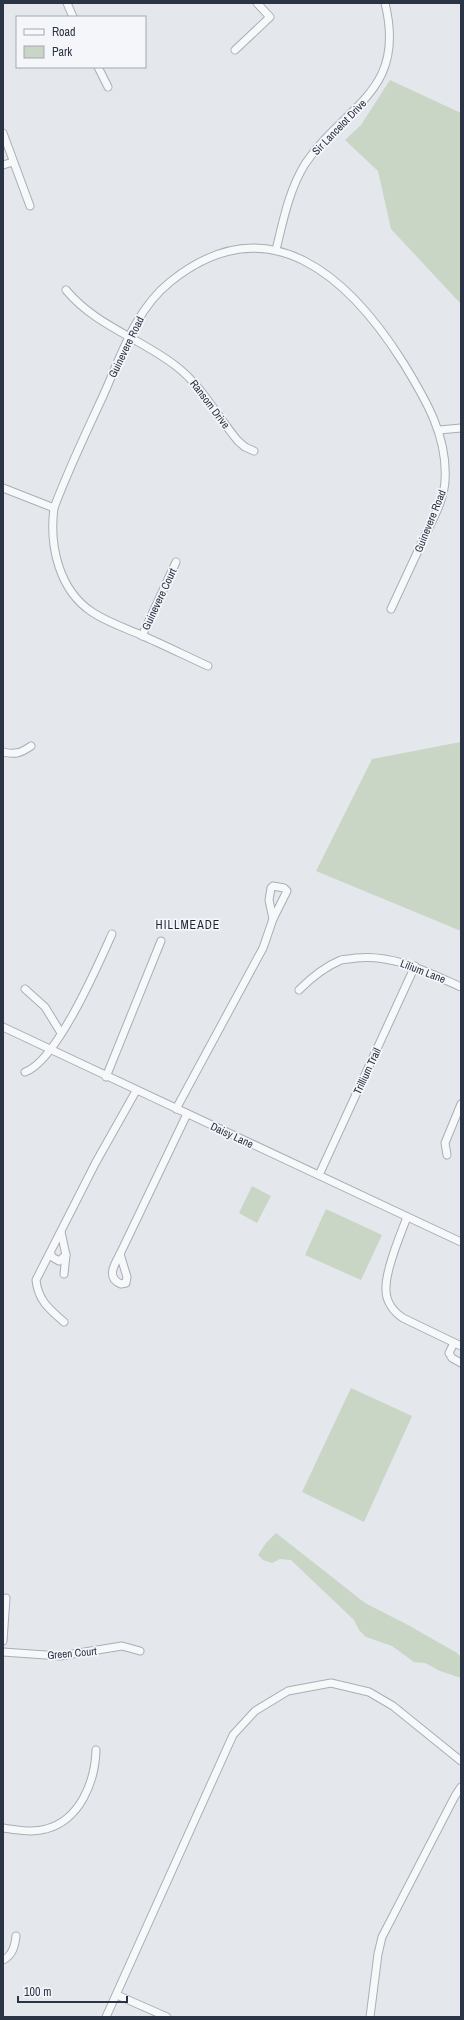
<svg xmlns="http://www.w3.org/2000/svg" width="464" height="2020" font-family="'Archivo Narrow',sans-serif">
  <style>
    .green { fill: #c9d6c5 }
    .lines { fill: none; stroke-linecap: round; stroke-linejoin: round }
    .minor-casing { stroke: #a9aeb7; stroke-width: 9 }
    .minor { stroke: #f7f8fa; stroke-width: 7 }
    .labels { text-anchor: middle; stroke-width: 3.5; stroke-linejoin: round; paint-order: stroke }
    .street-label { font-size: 11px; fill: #2b3445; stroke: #f4f6f9 }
    .neighbourhood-label { font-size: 12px; letter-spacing: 1px; fill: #1d2536; stroke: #f4f6f9 }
  </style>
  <rect width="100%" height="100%" fill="#e4e7ec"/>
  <g class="green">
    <polygon points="390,80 461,113 461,304 391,229 378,171 345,140 361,125"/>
    <polygon points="461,742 461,931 316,871 372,759"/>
    <polygon points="252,1186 271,1196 257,1223 239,1213"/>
    <polygon points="326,1209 382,1235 361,1280 305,1255"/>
    <polygon points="351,1388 412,1416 364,1522 302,1492"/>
    <polygon points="276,1533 365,1603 408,1625 457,1653 461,1657 461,1678 440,1671 425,1663 414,1662 392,1646 366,1637 359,1630 354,1620 291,1560 280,1559 272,1563 263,1560 258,1555 266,1543"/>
  </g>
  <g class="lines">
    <g class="minor-casing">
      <g id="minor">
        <polyline points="67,3 73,17"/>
        <polyline points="235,50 270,17 257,3"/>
        <polyline points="98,67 108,87"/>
        <polyline points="3,133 30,206"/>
        <polyline points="3,165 13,162"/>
        <path d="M 276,250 C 283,221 289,190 305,164 C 345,104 407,93 385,3"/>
        <path d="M 66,290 C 96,326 140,338 176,366 C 202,386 217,416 238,441 L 245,447 L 254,451"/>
        <polyline points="439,430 461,428"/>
        <polyline points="3,488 54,508"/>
        <polyline points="142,636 176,562"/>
        <path d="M 208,666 C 186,656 164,645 141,635 C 125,628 107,622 92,612 C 59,590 49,546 54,508 C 68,470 86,433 103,396 C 121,356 135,310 170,282 C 269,202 350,278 404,364 C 426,400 448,437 445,481 C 444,500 432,521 424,538 C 413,562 402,585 391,609"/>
        <path d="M 3,752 C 15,755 21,753 31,746"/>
        <polygon points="273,886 284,888 287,891 273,919 269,900 271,888"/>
        <polyline points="25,989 45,1007 61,1033"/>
        <path d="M 299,990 C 311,978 324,967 341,960 C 345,959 351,959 356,958 C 394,954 427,972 461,987"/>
        <polyline points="3,1027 461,1242"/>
        <path d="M 25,1072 C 56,1062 98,965 112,934"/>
        <polyline points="106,1077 161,941"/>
        <polyline points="176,1109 263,948 273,919"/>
        <polyline points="447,1155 445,1143 461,1104"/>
        <polyline points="319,1175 415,966"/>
        <path d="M 407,1217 C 400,1236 385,1271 386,1290 C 386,1302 394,1312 403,1318 L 461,1346"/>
        <polyline points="61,1232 66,1255 64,1274"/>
        <polyline points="51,1254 52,1257 59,1261 66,1255"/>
        <polyline points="120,1254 187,1114"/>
        <path d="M 120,1254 L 127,1277 L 126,1283 L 121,1284 C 106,1278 114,1265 120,1254 Z"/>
        <path d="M 64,1322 C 49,1309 38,1300 36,1280 L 96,1162 L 136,1091"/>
        <polyline points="454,1343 449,1353 452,1358 461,1363"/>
        <polyline points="3,1641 6,1598"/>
        <polyline points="3,1652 60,1656 122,1646 140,1651"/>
        <path d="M 3,1828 C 17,1830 33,1833 46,1829 C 80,1820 95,1782 96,1750"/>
        <path d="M 3,1960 C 13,1955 15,1945 16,1936"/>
        <polyline points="117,1995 167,2017"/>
        <polyline points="106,2017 233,1735 255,1711 288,1691 331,1683 369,1692 393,1706 461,1761"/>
        <polyline points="370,2017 378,1954 382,1937 455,1796 461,1787"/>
      </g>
    </g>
    <use href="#minor" class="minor"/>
  </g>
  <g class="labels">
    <g class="street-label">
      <text transform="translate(339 127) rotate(-46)" y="4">Sir Lancelot Drive</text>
      <text transform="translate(126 347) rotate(-64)" y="4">Guinevere Road</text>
      <text transform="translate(210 404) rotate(53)" y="4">Ransom Drive</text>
      <text transform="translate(430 521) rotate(-68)" y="4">Guinevere Road</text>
      <text transform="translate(159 599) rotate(-65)" y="4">Guinevere Court</text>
      <text transform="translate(423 971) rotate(21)" y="4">Lilium Lane</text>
      <text transform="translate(367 1071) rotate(-65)" y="4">Trillium Trail</text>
      <text transform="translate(232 1135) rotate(25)" y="4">Daisy Lane</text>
      <text transform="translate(72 1653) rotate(-5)" y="4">Green Court</text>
    </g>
    <g class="neighbourhood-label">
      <text x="188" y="929">HILLMEADE</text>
    </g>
  </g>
  <rect width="464" height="2020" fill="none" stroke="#2b3445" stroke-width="8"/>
  <rect x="16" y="16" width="130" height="52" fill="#f4f6f9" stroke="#a4a8b1"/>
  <rect x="24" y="29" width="20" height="6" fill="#f7f8fa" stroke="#a4a8b1"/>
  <text x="52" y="36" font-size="12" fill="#2b3445">Road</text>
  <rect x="24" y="46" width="20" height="12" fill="#c9d6c5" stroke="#a4a8b1"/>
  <text x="52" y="56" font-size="12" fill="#2b3445">Park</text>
  <path d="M18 1996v6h109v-6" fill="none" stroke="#2b3445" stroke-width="2"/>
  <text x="24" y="1996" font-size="12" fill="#2b3445" stroke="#f4f6f9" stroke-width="3" paint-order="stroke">100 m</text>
</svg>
